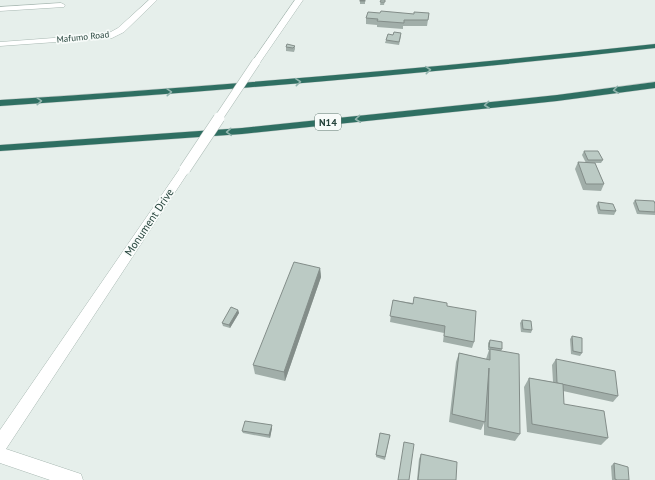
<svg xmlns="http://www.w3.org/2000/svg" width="655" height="480" font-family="'PT Sans',sans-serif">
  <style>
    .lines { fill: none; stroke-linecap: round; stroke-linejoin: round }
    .street-casing { stroke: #a8b8b2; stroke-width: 1 }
    .highway-casing { stroke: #c2cac8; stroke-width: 1 }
    .street { fill: #fff; fill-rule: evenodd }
    .highway { fill: #2f6f62; fill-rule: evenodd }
    .street-bridge-far1-casing { stroke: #a8b8b2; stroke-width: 9; stroke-linecap: butt }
    .street-bridge-casing { stroke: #a8b8b2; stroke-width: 12; stroke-linecap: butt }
    .street-bridge-far1 { stroke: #fff; stroke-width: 8 }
    .street-bridge { stroke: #fff; stroke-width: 11 }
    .wall { fill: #a1aea9 }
    .shaded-wall { fill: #838d89 }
    .building { fill: #bbcac4; stroke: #838d89 }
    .oneway { stroke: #93b5ae }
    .labels { text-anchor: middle; stroke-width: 3.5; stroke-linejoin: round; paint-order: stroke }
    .far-street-label { font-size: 9px; fill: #24423a; stroke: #f7fbf9 }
    .shield { fill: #f7fbf9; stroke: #637a73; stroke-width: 1 }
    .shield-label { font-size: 10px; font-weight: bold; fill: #24423a }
    .street-label { font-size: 11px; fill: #24423a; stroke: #f7fbf9 }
  </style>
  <rect width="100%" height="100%" fill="#e6efeb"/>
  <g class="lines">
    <g class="street-casing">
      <g id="street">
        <polygon points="149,0 157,0 124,32 112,38 0,46 0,42 107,34 118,28"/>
        <polygon points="295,0 303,0 259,64 253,64 252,62"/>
        <polygon points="61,3 65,5 64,7 0,11 0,7"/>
        <polygon points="185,166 189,167 190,169 189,171 6,449 81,474 83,480 50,480 0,463 0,430 181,167"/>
      </g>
    </g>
    <g class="highway-casing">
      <g id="highway">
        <path d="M 655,44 L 655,48 C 437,73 219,91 0,106 L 0,100 C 219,86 437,68 655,44 Z"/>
        <polygon points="655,82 655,88 557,101 242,134 0,151 0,145 242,128 557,95"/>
      </g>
    </g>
    <use href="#street" class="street"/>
    <use href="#highway" class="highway"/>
    <g class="street-bridge-far1-casing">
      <polyline id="street-bridge-far1" points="218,119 256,62"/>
    </g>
    <g class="street-bridge-casing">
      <polyline id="street-bridge" points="185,169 219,118"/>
    </g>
    <use href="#street-bridge-far1" class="street-bridge-far1"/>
    <use href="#street-bridge" class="street-bridge"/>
  </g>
  <g class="wall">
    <rect x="360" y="0" width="5" height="4"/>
    <polygon points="381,0 385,0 384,5 380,5"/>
    <polygon points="380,13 414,14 429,13 427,26 403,26 403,29 377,27 377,25 366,24 366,18"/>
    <polygon points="401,36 399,45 385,43 386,40"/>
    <polygon points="295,46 295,49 294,52 286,51 286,47"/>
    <polygon points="584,151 603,160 601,163 595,163 604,184 601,191 583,190 575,169 578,162 586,163 582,155"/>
    <polygon points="635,200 655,204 655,215 637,214 633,203"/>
    <polygon points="598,202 616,211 614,215 598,214 596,206"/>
    <polygon points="320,268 321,277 285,381 255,374 253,365"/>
    <polygon points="393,300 413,303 447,306 474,342 472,348 443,342 444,333 390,322"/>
    <polygon points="238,310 239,313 230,328 223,326 222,323"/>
    <polygon points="522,320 532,330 531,333 521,332 520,323"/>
    <polygon points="572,336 582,353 580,356 571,354 570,339"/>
    <polygon points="490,340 502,349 501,351 520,434 515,441 484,435 484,423 481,430 449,422 456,362 459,353 486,359 489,350 488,350 488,343"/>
    <polygon points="556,359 618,396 613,402 563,391 564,404 608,438 601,445 527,432 524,387 529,378 553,382 552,365"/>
    <polygon points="272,425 272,428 270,438 243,433 242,431"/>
    <polygon points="380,433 390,435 385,460 376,457"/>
    <polygon points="421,454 456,480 417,480 419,459"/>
    <polygon points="614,463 629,480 612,480 611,466"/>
  </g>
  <g class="shaded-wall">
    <polygon points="320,268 321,277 285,381 284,372"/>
    <polygon points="238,310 239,313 230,328 229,325"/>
    <polygon points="272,425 272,428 270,438 269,435"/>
  </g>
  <g class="building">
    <rect x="360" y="0" width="5" height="1"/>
    <polygon points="381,0 385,0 385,2 380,2"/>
    <polygon points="381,11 414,14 414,12 429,13 428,20 404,20 404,23 377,21 378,19 366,18 368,12 380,13"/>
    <polygon points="394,32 401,33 399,42 386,40 388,34 393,35"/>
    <polygon points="287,44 295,46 293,48 286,47"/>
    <polygon points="584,151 598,151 603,160 588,160"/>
    <polygon points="578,162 595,163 604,184 586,184"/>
    <polygon points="635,200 654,201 655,204 655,212 639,211"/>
    <polygon points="598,202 613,204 616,211 600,210"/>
    <polygon points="294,262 320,268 284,372 253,365"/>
    <polygon points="414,297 447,303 447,306 476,311 474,342 444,336 445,326 390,316 393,300 413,304"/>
    <polygon points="231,307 238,310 229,325 222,323"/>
    <polygon points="522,320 531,321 532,330 523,329"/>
    <polygon points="572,336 582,338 582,353 573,351"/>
    <polygon points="490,340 502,342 502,349 489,347"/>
    <polygon points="490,349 519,354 520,434 488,427 489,368 485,422 452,414 459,353 490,360"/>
    <polygon points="556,359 615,371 618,396 557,383"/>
    <polygon points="529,378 563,384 564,404 604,411 608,438 532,424"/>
    <polygon points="245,421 272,425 269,435 242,431"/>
    <polygon points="380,433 390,435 385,457 376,455"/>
    <polygon points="404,442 414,444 409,480 398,480"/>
    <polygon points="421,454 457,462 456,480 418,480"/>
    <polygon points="614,463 628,467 629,480 617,480 615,479"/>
  </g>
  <defs><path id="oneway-chevron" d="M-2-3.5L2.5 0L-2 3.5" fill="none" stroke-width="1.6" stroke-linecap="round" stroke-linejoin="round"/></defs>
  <g class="oneway">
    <use href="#oneway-chevron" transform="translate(428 70) rotate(-5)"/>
    <use href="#oneway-chevron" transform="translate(298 82) rotate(-5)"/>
    <use href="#oneway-chevron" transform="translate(616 90) rotate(173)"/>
    <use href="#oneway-chevron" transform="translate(169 92) rotate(-4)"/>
    <use href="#oneway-chevron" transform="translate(39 101) rotate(-4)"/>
    <use href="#oneway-chevron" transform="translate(487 105) rotate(174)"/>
    <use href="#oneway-chevron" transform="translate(358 119) rotate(174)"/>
    <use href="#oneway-chevron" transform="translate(229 132) rotate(176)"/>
  </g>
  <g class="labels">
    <g class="far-street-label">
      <text transform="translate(83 37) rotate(-6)" y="3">Mafumo Road</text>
    </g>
    <rect class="shield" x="315" y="114" width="26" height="16" rx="3"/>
    <g class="shield-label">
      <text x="328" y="126">N14</text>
    </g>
    <g class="street-label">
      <text transform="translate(149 222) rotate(-56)" y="4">Monument Drive</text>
    </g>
  </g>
</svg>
